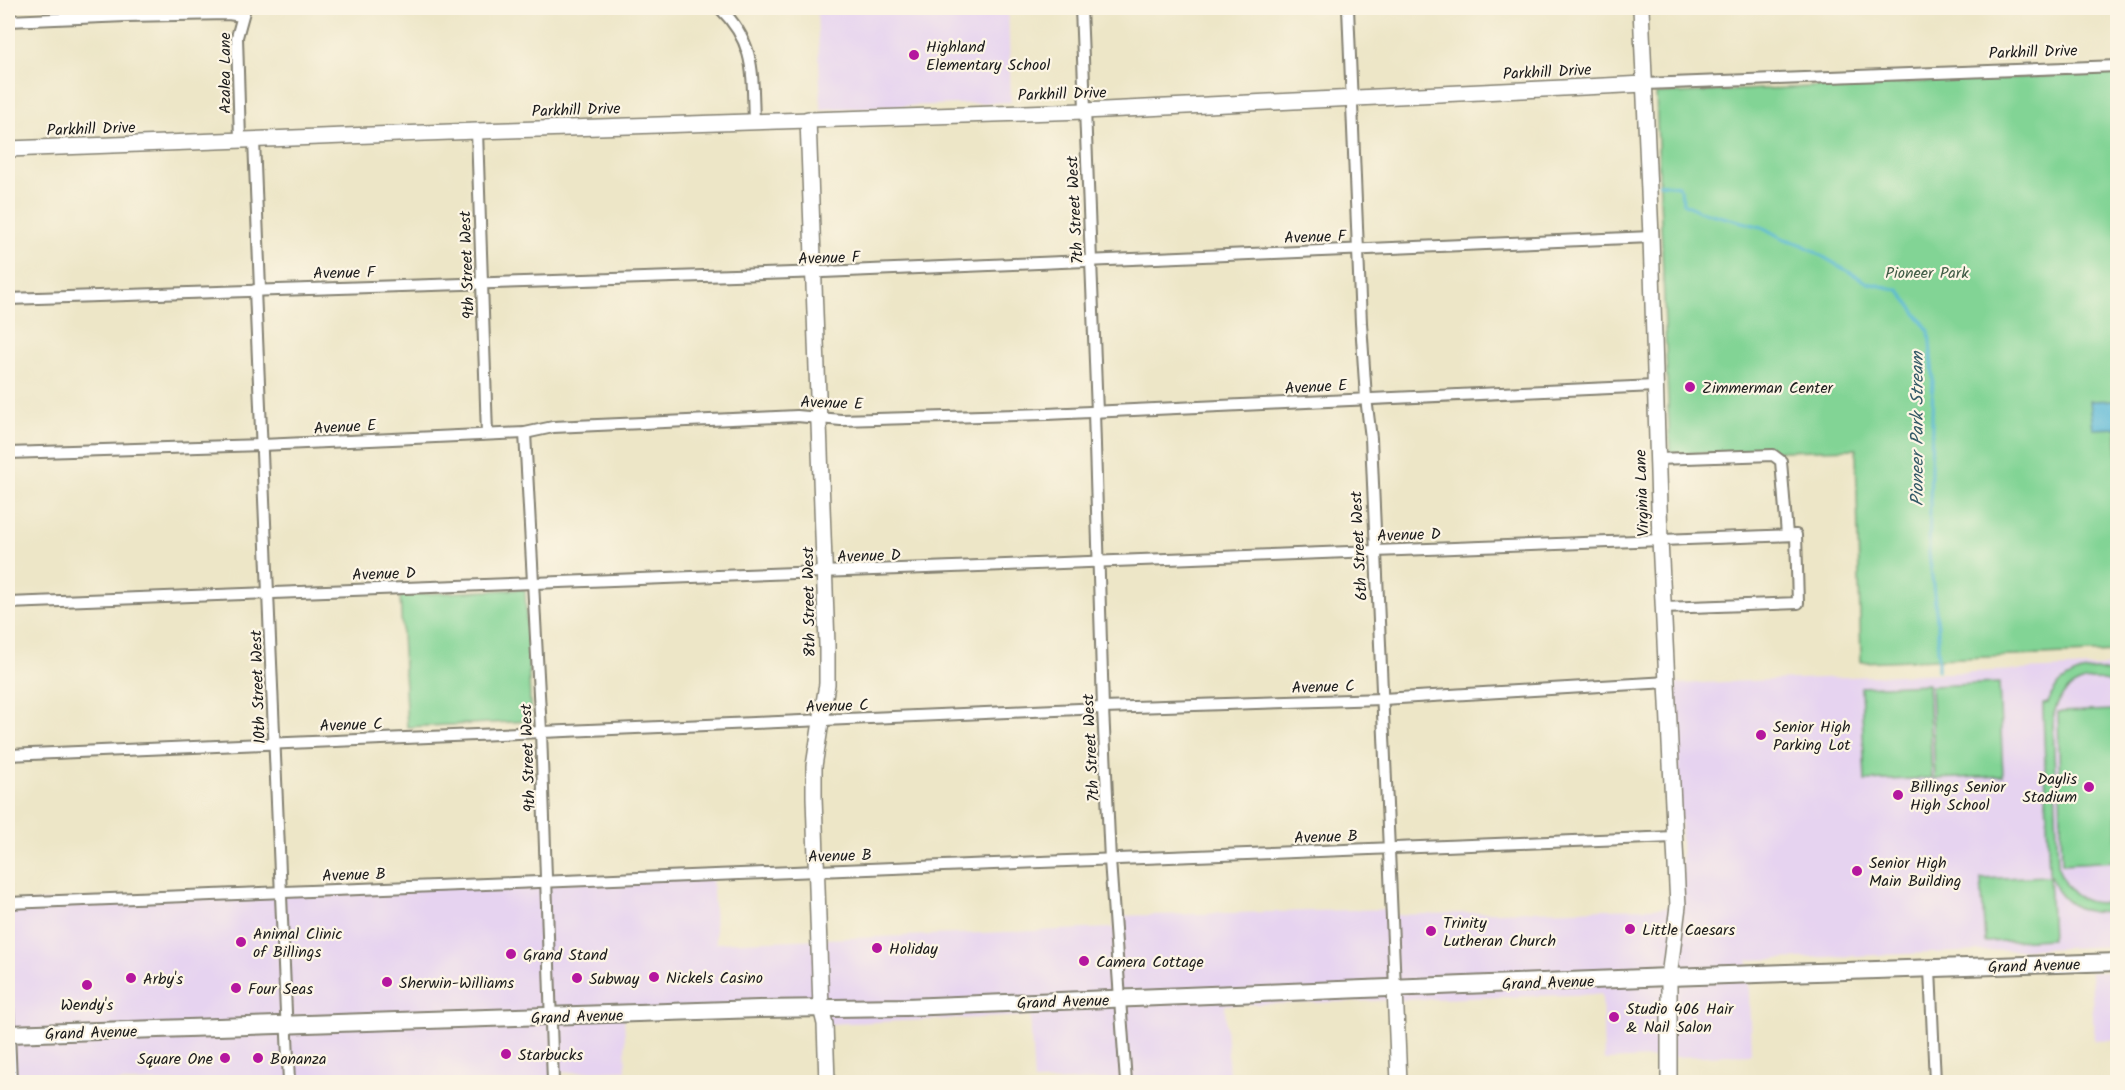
<svg xmlns="http://www.w3.org/2000/svg" width="2125" height="1090" font-family="Kalam,sans-serif">
  <style>
    .built { fill: #e6d3f0 }
    .green { fill: #82d495; stroke: #4f7858; stroke-width: 1.5 }
    .water { fill: #58b8d7; stroke: #3a6a7a; stroke-width: 1.5 }
    .lines { fill: none; stroke-linecap: round; stroke-linejoin: round }
    .stream { stroke: #58b8d7; stroke-width: 3 }
    .street-casing { stroke: #848172; stroke-width: 14 }
    .secondary-casing { stroke: #848172; stroke-width: 18 }
    .primary-casing { stroke: #848172; stroke-width: 20 }
    .street { stroke: #fff; stroke-width: 10 }
    .secondary { stroke: #fff; stroke-width: 15 }
    .primary { stroke: #fff; stroke-width: 16 }
    .poi-dot { fill: #b5179e; stroke: #fcf5e5; stroke-width: 2 }
    .labels { text-anchor: middle; stroke-width: 4.5; stroke-linejoin: round; paint-order: stroke }
    .poi-label { font-size: 16px; fill: #1c1c1c; stroke: #fcf5e5; text-anchor: start }
    .street-label { font-size: 16px; fill: #1c1c1c; stroke: #fcf5e5 }
    .park-label { font-size: 16px; fill: #405c46; stroke: #fcf5e5 }
    .water-label { font-size: 18px; font-style: italic; fill: #345a67; stroke: #fcf5e5 }
  </style>
  <rect width="100%" height="100%" fill="#fcf5e5"/>
  <filter id="ink" filterUnits="userSpaceOnUse"><feTurbulence type="fractalNoise" baseFrequency=".0167" numOctaves="2"/><feDisplacementMap in="SourceGraphic" scale="12" xChannelSelector="R" yChannelSelector="G"/><feConvolveMatrix kernelMatrix="1 2 1 2 8 2 1 2 1" color-interpolation-filters="sRGB"/></filter>
  <filter id="wash" filterUnits="userSpaceOnUse"><feTurbulence type="fractalNoise" baseFrequency=".008" numOctaves="4" result="noise"/><feDisplacementMap in="SourceGraphic" scale="24" xChannelSelector="R" yChannelSelector="G"/><feGaussianBlur stdDeviation="1.35" result="paint"/><feColorMatrix in="noise" values="0 0 0 0 0 0 0 0 0 0 0 0 0 0 0 0 0 1.4 0 .05"/><feComposite in="paint" operator="in"/></filter>
  <g filter="url(#wash)">
    <rect width="100%" height="100%" fill="#ede6c7"/>
    <g class="built">
      <polygon points="817,8 1008,8 1011,102 821,109"/>
      <polygon points="2117,666 2117,946 1748,960 1751,1054 1604,1060 1602,994 1225,1005 1229,1077 1034,1082 1030,1016 825,1024 821,1008 624,1014 626,1070 553,1073 553,1082 8,1082 8,903 712,874 716,943 1114,928 1114,916 1392,909 1392,915 1683,907 1676,684"/>
      <polygon points="2091,972 2117,972 2117,1040 2094,1041"/>
    </g>
    <g class="green">
      <polygon points="2117,73 2117,652 1861,662 1856,449 1670,454 1656,94"/>
      <polygon points="525,589 531,721 407,727 400,595"/>
      <path d="M 2096,670 L 2117,675 L 2117,686 C 2088,671 2058,686 2053,719 L 2058,867 C 2067,895 2088,910 2117,899 L 2117,911 C 2084,917 2061,906 2049,873 L 2043,711 L 2043,704 L 2048,703 C 2055,681 2075,671 2096,670 Z"/>
      <polygon points="1999,683 2003,776 1935,779 1931,686"/>
      <polygon points="1928,684 1932,778 1865,781 1861,687"/>
      <polygon points="2117,710 2117,861 2062,864 2058,712"/>
      <polygon points="2049,876 2052,939 1985,942 1981,879"/>
    </g>
    <polygon class="water" points="2116,400 2117,428 2093,429 2090,401"/>
    <g class="lines">
      <polyline class="stream" points="1659,184 1679,186 1684,203 1699,211 1762,227 1782,238 1803,245 1868,283 1899,290 1929,331 1933,377 1929,553 1938,627 1938,670"/>
    </g>
  </g>
  <g filter="url(#ink)">
    <g class="lines">
      <g class="street-casing">
        <g id="street">
          <path d="M 720,8 C 756,44 752,73 754,121"/>
          <polyline points="1081,8 1097,412"/>
          <polyline points="1348,8 1361,323 1366,398 1371,438 1395,988"/>
          <polyline points="8,21 126,16 228,14 242,16"/>
          <polyline points="1645,84 2118,66"/>
          <polyline points="477,131 487,434"/>
          <polyline points="240,140 237,37 245,8"/>
          <polyline points="254,140 260,289"/>
          <polyline points="255,290 289,1082"/>
          <polyline points="8,299 823,272 1651,237"/>
          <polyline points="1094,412 1103,708 1110,860 1126,1082"/>
          <polyline points="525,433 541,731 553,1082"/>
          <polyline points="8,453 262,445 525,433 553,427 797,416 841,420 1047,414 1655,386"/>
          <polyline points="1657,459 1773,455 1781,461 1787,535"/>
          <polyline points="8,603 1796,535 1798,603 1663,608"/>
          <polyline points="8,755 1103,708 1383,699 1668,682"/>
          <polyline points="8,903 1674,837"/>
          <polyline points="1930,969 1935,1082"/>
          <polyline points="8,1007 11,1082"/>
        </g>
      </g>
      <g class="secondary-casing">
        <g id="secondary">
          <polyline points="1641,8 1651,237 1660,540 1678,906 1669,977 1669,1082"/>
          <polyline points="808,119 827,645 827,684 814,766 814,797 821,1008 825,1024 827,1082"/>
          <polyline points="8,149 477,131 1084,111 1645,84"/>
          <polyline points="1395,988 1399,1082"/>
        </g>
      </g>
      <g class="primary-casing">
        <polyline id="primary" points="8,1034 759,1009 906,1007 1669,977 2118,962"/>
      </g>
      <use href="#street" class="street"/>
      <use href="#secondary" class="secondary"/>
      <use href="#primary" class="primary"/>
    </g>
  </g>
  <g class="poi-dot">
    <circle cx="914" cy="55" r="6"/>
    <circle cx="1690" cy="387" r="6"/>
    <circle cx="1761" cy="735" r="6"/>
    <circle cx="2089" cy="787" r="6"/>
    <circle cx="1898" cy="795" r="6"/>
    <circle cx="1857" cy="871" r="6"/>
    <circle cx="1630" cy="929" r="6"/>
    <circle cx="1431" cy="931" r="6"/>
    <circle cx="241" cy="942" r="6"/>
    <circle cx="877" cy="948" r="6"/>
    <circle cx="511" cy="954" r="6"/>
    <circle cx="1084" cy="961" r="6"/>
    <circle cx="654" cy="977" r="6"/>
    <circle cx="131" cy="978" r="6"/>
    <circle cx="577" cy="978" r="6"/>
    <circle cx="387" cy="982" r="6"/>
    <circle cx="87" cy="985" r="6"/>
    <circle cx="236" cy="988" r="6"/>
    <circle cx="1614" cy="1017" r="6"/>
    <circle cx="506" cy="1054" r="6"/>
    <circle cx="225" cy="1058" r="6"/>
    <circle cx="258" cy="1058" r="6"/>
  </g>
  <g class="labels">
    <g class="poi-label">
      <text x="926" y="52">Highland<tspan x="926" dy="18">Elementary School</tspan></text>
      <text x="1702" y="393">Zimmerman Center</text>
      <text x="1773" y="732">Senior High<tspan x="1773" dy="18">Parking Lot</tspan></text>
      <text x="2077" y="784" text-anchor="end">Daylis<tspan x="2077" dy="18">Stadium</tspan></text>
      <text x="1910" y="792">Billings Senior<tspan x="1910" dy="18">High School</tspan></text>
      <text x="1869" y="868">Senior High<tspan x="1869" dy="18">Main Building</tspan></text>
      <text x="1443" y="928">Trinity<tspan x="1443" dy="18">Lutheran Church</tspan></text>
      <text x="1642" y="935">Little Caesars</text>
      <text x="253" y="939">Animal Clinic<tspan x="253" dy="18">of Billings</tspan></text>
      <text x="889" y="954">Holiday</text>
      <text x="523" y="960">Grand Stand</text>
      <text x="1096" y="967">Camera Cottage</text>
      <text x="666" y="983">Nickels Casino</text>
      <text x="143" y="984">Arby's</text>
      <text x="589" y="984">Subway</text>
      <text x="399" y="988">Sherwin-Williams</text>
      <text x="248" y="994">Four Seas</text>
      <text x="87" y="1010" text-anchor="middle">Wendy's</text>
      <text x="1626" y="1014">Studio 406 Hair<tspan x="1626" dy="18">&amp; Nail Salon</tspan></text>
      <text x="518" y="1060">Starbucks</text>
      <text x="213" y="1064" text-anchor="end">Square One</text>
      <text x="270" y="1064">Bonanza</text>
    </g>
    <g class="street-label">
      <text transform="translate(2033 51) rotate(-2)" y="6">Parkhill Drive</text>
      <text transform="translate(1547 71) rotate(-3)" y="6">Parkhill Drive</text>
      <text transform="translate(224 73) rotate(-90)" y="6">Azalea Lane</text>
      <text transform="translate(1062 93) rotate(-2)" y="6">Parkhill Drive</text>
      <text transform="translate(576 109) rotate(-2)" y="6">Parkhill Drive</text>
      <text transform="translate(91 128) rotate(-2)" y="6">Parkhill Drive</text>
      <text transform="translate(1074 210) rotate(-93)" y="6">7th Street West</text>
      <text transform="translate(1315 236) rotate(-2)" y="6">Avenue F</text>
      <text transform="translate(829 257) rotate(-2)" y="6">Avenue F</text>
      <text transform="translate(466 265) rotate(-92)" y="6">9th Street West</text>
      <text transform="translate(344 272) rotate(-1)" y="6">Avenue F</text>
      <text transform="translate(1316 386) rotate(-3)" y="6">Avenue E</text>
      <text transform="translate(832 402) rotate(2)" y="6">Avenue E</text>
      <text transform="translate(345 426) rotate(-3)" y="6">Avenue E</text>
      <text transform="translate(1641 493) rotate(-92)" y="6">Virginia Lane</text>
      <text transform="translate(1409 534) rotate(-2)" y="6">Avenue D</text>
      <text transform="translate(1358 546) rotate(-93)" y="6">6th Street West</text>
      <text transform="translate(869 555) rotate(-2)" y="6">Avenue D</text>
      <text transform="translate(384 573) rotate(-2)" y="6">Avenue D</text>
      <text transform="translate(808 602) rotate(-91)" y="6">8th Street West</text>
      <text transform="translate(1323 686) rotate(-2)" y="6">Avenue C</text>
      <text transform="translate(257 687) rotate(-92)" y="6">10th Street West</text>
      <text transform="translate(837 705) rotate(-2)" y="6">Avenue C</text>
      <text transform="translate(351 724) rotate(-2)" y="6">Avenue C</text>
      <text transform="translate(1090 748) rotate(-93)" y="6">7th Street West</text>
      <text transform="translate(527 758) rotate(-92)" y="6">9th Street West</text>
      <text transform="translate(1326 836) rotate(-2)" y="6">Avenue B</text>
      <text transform="translate(840 855) rotate(-2)" y="6">Avenue B</text>
      <text transform="translate(354 874) rotate(-2)" y="6">Avenue B</text>
      <text transform="translate(2034 965) rotate(-2)" y="6">Grand Avenue</text>
      <text transform="translate(1548 982) rotate(-2)" y="6">Grand Avenue</text>
      <text transform="translate(1063 1001) rotate(-2)" y="6">Grand Avenue</text>
      <text transform="translate(577 1016) rotate(-2)" y="6">Grand Avenue</text>
      <text transform="translate(91 1032) rotate(-2)" y="6">Grand Avenue</text>
    </g>
    <g class="park-label">
      <text x="1927" y="278">Pioneer Park</text>
    </g>
    <g class="water-label">
      <text transform="translate(1917 429) rotate(-90)" y="6">Pioneer Park Stream</text>
    </g>
  </g>
  <rect width="2125" height="1090" fill="none" stroke="#fcf5e5" stroke-width="30"/>
</svg>
